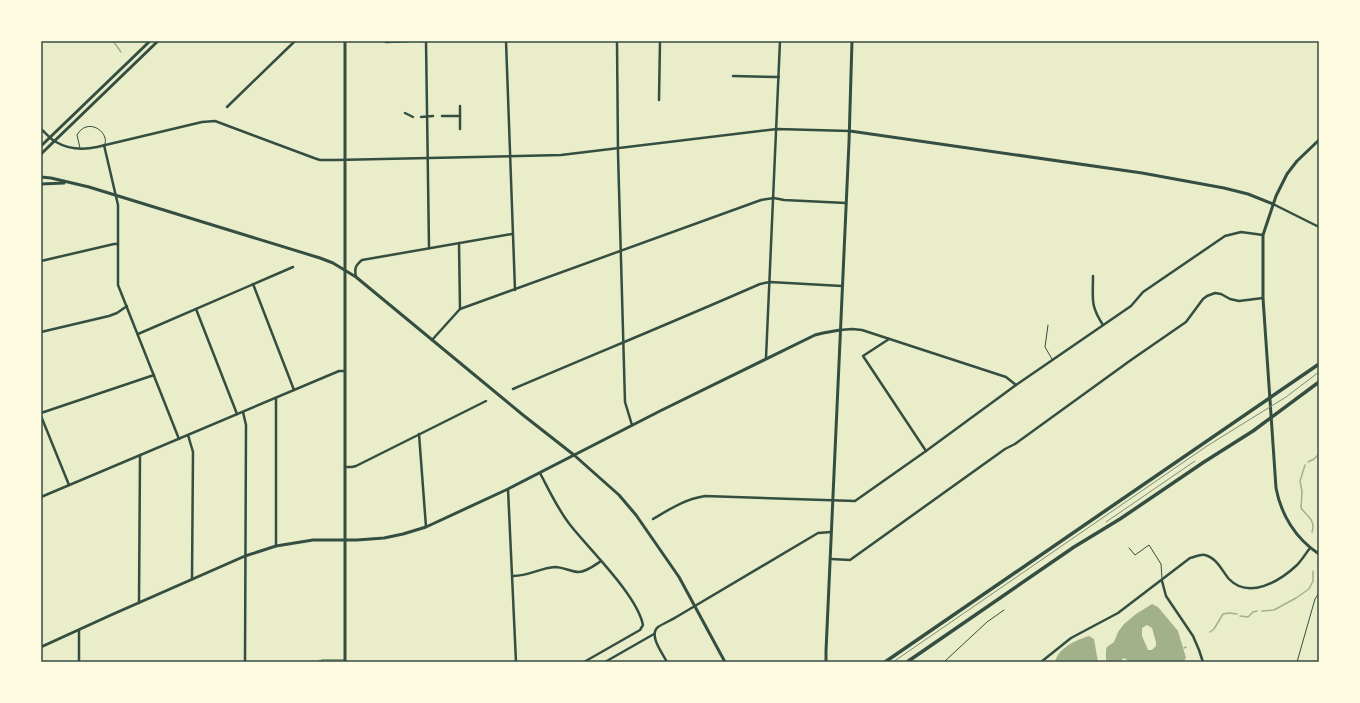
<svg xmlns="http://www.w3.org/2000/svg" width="1360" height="703" font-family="Ubuntu,sans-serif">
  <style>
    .water { fill: #a3b18a; fill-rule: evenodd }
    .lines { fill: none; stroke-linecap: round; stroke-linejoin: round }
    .stream { stroke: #a3b18a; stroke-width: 1.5 }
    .service { stroke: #344e41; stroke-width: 1 }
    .minor { stroke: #344e41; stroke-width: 2.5 }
    .tertiary { stroke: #344e41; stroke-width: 3 }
    .secondary { stroke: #344e41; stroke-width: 3.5 }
    .tram { stroke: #7c8e77; stroke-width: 1 }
    .neatline { fill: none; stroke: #344e41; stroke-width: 1.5 }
  </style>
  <rect width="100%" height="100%" fill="#e9edc9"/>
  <g class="water">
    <path d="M 1152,604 L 1158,607 L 1178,631 L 1186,658 L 1183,662 L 1130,662 L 1124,658 L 1119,662 L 1103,662 L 1106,661 L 1106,650 L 1107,647 L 1114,642 L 1118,632 L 1124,624 L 1136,614 ZM 1147,625 L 1152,628 L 1156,642 L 1156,646 L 1152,650 L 1148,650 L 1142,636 L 1142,628 Z"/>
    <path d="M 1089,636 L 1094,639 L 1098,662 L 1055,662 C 1058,648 1076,640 1089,636 Z"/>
  </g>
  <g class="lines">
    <g class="stream">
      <polyline points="113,41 121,52"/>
      <polyline points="1308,462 1314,459 1319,454"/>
      <path d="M 1305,465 L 1300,481 L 1302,492 L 1301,508 C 1307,516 1316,520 1312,532"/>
      <polyline points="1262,611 1274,610 1296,598 1309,589 1313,581 1313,571"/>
      <polyline points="1240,616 1248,617 1253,612 1257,611"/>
      <polyline points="1210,632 1214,629 1223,614 1229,613 1237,614"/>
      <polyline points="1184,648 1186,647"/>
    </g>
    <g class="service">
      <path d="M 80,148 L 77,135 C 87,117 109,131 105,144"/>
      <polyline points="1048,325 1045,347 1052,359"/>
      <polyline points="1129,548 1135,555 1149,545 1161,564 1162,578"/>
      <polyline points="316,662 322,660 345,660"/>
      <polyline points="944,662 987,622 1004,610"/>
      <polyline points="1297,662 1315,599 1319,593"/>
    </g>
    <g class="minor">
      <polyline points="420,41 425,41"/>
      <polyline points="426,41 429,248"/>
      <polyline points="506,41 515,290"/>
      <polyline points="617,41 618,153 625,402 632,425"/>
      <polyline points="386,42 410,41"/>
      <polyline points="733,76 779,77"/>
      <polyline points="659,100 660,41"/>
      <polyline points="460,106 460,129"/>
      <polyline points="227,107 295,41"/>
      <polyline points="405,113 413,117"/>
      <polyline points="442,116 460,116"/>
      <polyline points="421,117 433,116"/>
      <path d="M 41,129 C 46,133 50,139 56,142 C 68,149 83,150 97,147 L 202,122 L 215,121 L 314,158 L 320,160 L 336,160 L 561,155 L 777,129 L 850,131"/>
      <polyline points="104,145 118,205 118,285 179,439"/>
      <polyline points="1273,204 1319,227"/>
      <polyline points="459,243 460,309"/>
      <polyline points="41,261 114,244 118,244"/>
      <path d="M 1093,276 C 1093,299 1090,305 1103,325"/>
      <path d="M 356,277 C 354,268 356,265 362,260 L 512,234"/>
      <polyline points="253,284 294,390"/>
      <polyline points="196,309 237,414"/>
      <polyline points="840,330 852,329 862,330 1006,377 1016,385"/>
      <polyline points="41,332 109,316 117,313 127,306"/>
      <polyline points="138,334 293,267"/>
      <polyline points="889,339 863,356 926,451"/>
      <polyline points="432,340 460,309 761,200 774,198 784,200 846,203"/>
      <polyline points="766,358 780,41"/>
      <path d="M 513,389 C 595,354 678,320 760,284 L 770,282 L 842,286"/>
      <polyline points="243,412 246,425 245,662"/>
      <polyline points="41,413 154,375"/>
      <polyline points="41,416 69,485"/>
      <polyline points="419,434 426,527"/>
      <polyline points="188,435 193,452 192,579"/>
      <polyline points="345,467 352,467 356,466 486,401"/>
      <path d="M 540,473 C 549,490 558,510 571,526 C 590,550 637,595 643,625 L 640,630 L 584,662"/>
      <polyline points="508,489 516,662"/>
      <polyline points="41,497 339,371 345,371"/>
      <path d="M 653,519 C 670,509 685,499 705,496 L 855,501 L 926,451 L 1016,385 L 1131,306 L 1143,292 L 1225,236 L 1241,232 L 1263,235"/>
      <polyline points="276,546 276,398"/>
      <polyline points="831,559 850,560 1005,449 1015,444 1131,360 1186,322 1203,299 1207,296 1215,293 1221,294 1230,299 1239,301 1263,298"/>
      <path d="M 513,576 C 529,576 540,568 555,567 C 563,567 571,572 579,572 C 586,572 595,565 601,561"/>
      <polyline points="1162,581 1166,596 1193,636 1199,650 1203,662"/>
      <polyline points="139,603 140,455"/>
      <polyline points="79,630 79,662"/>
      <polyline points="605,662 654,634"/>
      <path d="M 667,662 C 663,654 648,635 658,627 C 664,623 672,620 678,616 L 818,533 L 831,532"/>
      <path d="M 1041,662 L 1071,638 L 1118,613 L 1190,558 C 1195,557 1200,554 1205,555 C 1217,558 1222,571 1229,579 C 1249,600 1280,581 1297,565 C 1302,560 1306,553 1310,548"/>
    </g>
    <g class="tertiary">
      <polyline points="345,41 345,662"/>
      <polyline points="850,131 1142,173 1224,188 1248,194 1273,204"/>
      <path d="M 1319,140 L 1297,161 L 1287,174 L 1276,196 L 1263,235 L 1263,298 L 1276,488 C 1281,515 1296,539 1319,554"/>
      <polyline points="41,146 150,41"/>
      <polyline points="41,154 158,41"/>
      <polyline points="41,177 51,178 89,187 320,258 333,263 356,277 523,415 574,455 619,495 636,515 679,577 725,662"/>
      <polyline points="41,184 64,183"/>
      <polyline points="41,647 111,615 245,556 276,546 313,540 357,540 384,538 403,534 426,527 508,489 660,411 815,335 823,333 840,330"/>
      <polyline points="826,662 826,651 849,142 852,41"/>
    </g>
    <g class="secondary">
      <polyline points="885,662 1319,364"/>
      <polyline points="907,662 1074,547 1120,519 1204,462 1253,431 1319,382"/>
    </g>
    <g class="tram">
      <polyline points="1106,522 1195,461"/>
      <polyline points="893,662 1207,446 1286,397 1319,372"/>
    </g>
  </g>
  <rect width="1360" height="703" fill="none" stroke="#fefae0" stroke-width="84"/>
  <rect x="42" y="42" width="1276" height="619" class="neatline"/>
</svg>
